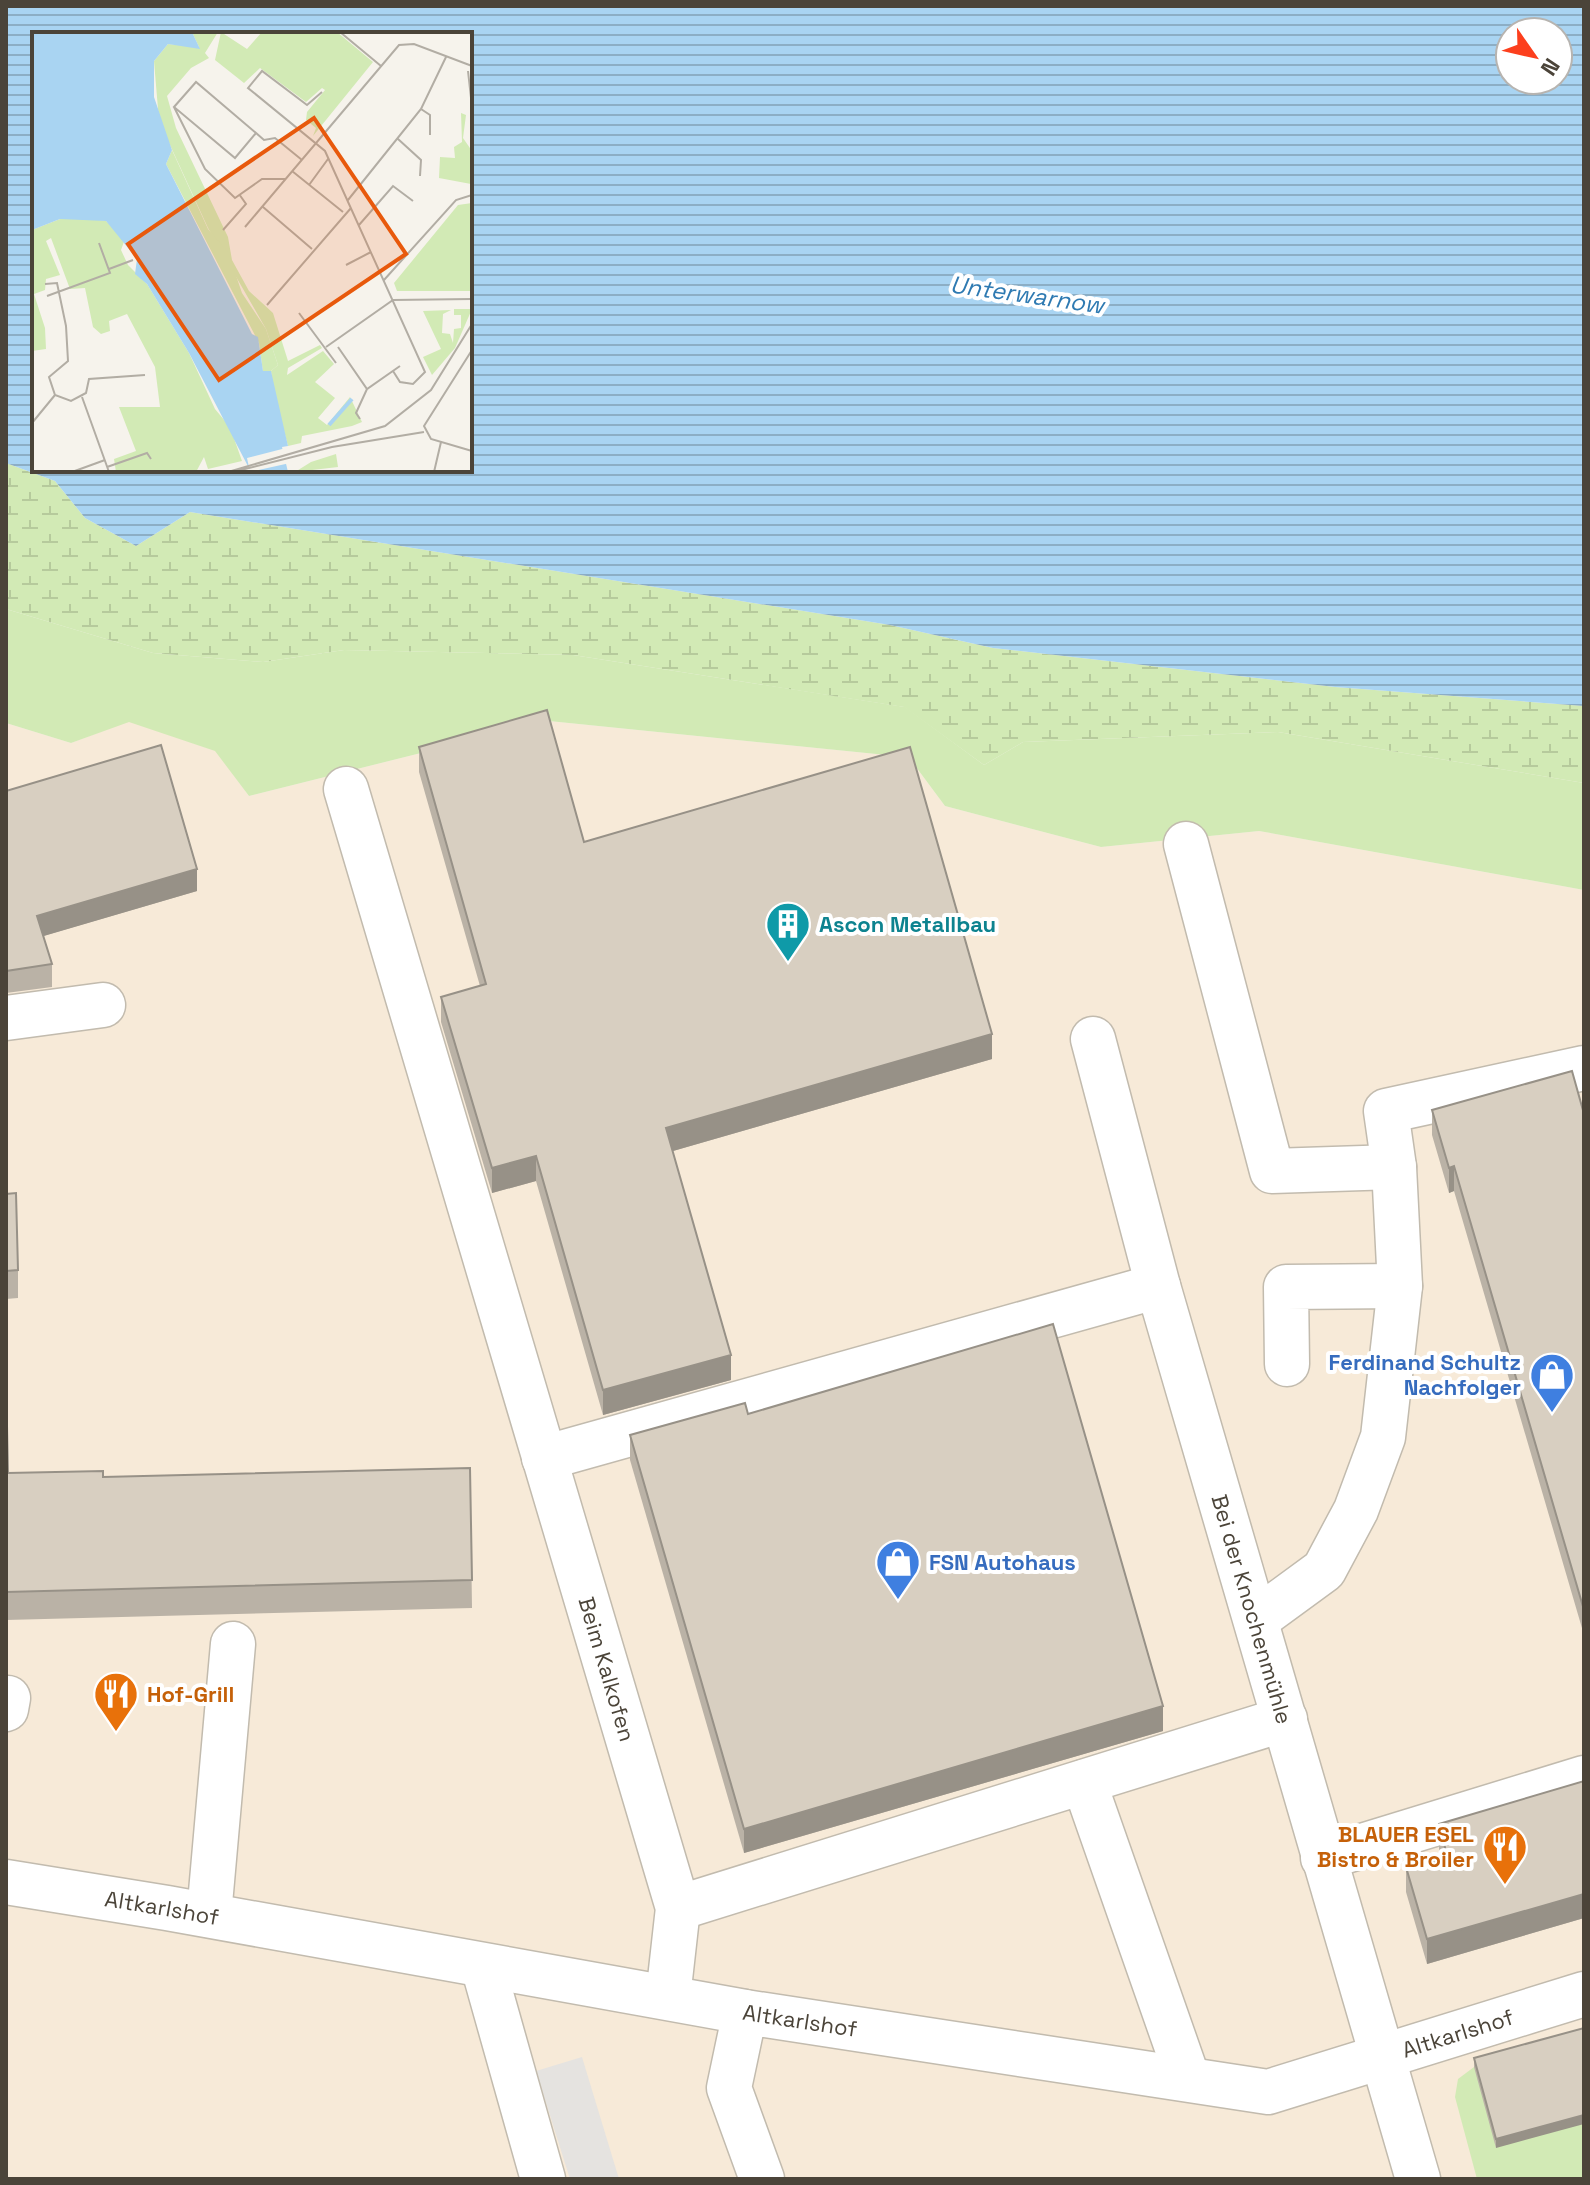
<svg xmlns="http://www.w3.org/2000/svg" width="1590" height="2185" font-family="'Space Grotesk',sans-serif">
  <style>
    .commercial { fill: #f7ead8 }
    .green { fill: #d2eab5 }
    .wetland { fill: url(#wetland-marsh) }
    .parking { fill: #e5e3e0 }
    .water { fill: url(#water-rules); fill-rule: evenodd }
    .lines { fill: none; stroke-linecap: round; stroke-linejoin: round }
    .minor-casing { stroke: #c2bbae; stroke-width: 47 }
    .minor { stroke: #fff; stroke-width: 44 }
    .wall { fill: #bab2a6 }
    .shaded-wall { fill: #979187 }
    .building { fill: #d8cfc1; stroke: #979187; stroke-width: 2 }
    .labels { text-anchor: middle; stroke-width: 8; stroke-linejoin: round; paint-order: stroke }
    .culture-label { font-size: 22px; font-weight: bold; fill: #0d838f; stroke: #fff; text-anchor: start }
    .shop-label { font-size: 22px; font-weight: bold; fill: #366cbe; stroke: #fff; text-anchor: end }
    .street-label { font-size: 22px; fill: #4b4439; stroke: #fff }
    .food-label { font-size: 22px; font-weight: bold; fill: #c56008; stroke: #fff; text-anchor: start }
    .water-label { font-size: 24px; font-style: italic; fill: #2e7ab2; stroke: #fff }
    .inset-river { fill: none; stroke: #a9d4f2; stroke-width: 4 }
    .inset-road { fill: none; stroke: #b2ada4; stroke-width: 2 }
    .view { fill: #e8590c; fill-opacity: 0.15; stroke: #e8590c; stroke-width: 4 }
    .inset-edge { fill: none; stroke: #4b4439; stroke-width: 4 }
  </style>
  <defs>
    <pattern id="wetland-marsh" width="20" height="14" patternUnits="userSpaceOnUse" patternTransform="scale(2)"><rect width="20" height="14" fill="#d2eab5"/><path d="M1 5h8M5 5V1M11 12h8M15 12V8" fill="none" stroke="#b6ca9c"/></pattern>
    <pattern id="water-rules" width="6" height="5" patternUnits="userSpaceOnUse" patternTransform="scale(2)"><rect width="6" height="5" fill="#a9d4f2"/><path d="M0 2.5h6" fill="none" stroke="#8caec5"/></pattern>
  </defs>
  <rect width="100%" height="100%" fill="#f6f3ec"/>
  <polygon class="commercial" points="129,721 216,751 249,796 549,721 896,756 916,767 945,806 1101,847 1259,831 1584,890 1584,2179 6,2179 6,723 71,743"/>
  <g class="green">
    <polygon points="6,609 153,653 263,662 344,650 573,655 905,707 984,765 1023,742 1278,732 1584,783 1584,890 1259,831 1101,847 945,806 916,767 896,756 549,721 249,796 215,751 129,722 71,743 6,723"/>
    <polygon points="1474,2067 1584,2124 1584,2179 1477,2179 1455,2097 1458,2079"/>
  </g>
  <polygon class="wetland" points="6,463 55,481 85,518 136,546 190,512 890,625 993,648 1335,687 1584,706 1584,783 1278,732 1023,742 984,765 904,707 573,655 344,650 263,662 153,653 6,609"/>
  <polygon class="parking" points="582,2057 619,2179 570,2179 536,2071"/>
  <path class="water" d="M 6,6 L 1584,6 L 1584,706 L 1335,687 L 993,648 L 890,625 L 190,512 L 136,546 L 85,518 L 55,481 L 6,463 ZM 1510,32 L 1558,32 L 1558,80 L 1510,80 ZM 34,34 L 470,34 L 470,470 L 34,470 Z"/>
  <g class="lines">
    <g class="minor-casing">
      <g id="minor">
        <path id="s1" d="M 346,789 L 678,1908 L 668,1997"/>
        <polyline points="1186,844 1272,1171 1394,1167"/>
        <polyline points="6,1018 103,1005"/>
        <path id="s2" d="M 1093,1039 L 1158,1286 L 1418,2179"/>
        <polyline points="1287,1364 1286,1287 1400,1286"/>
        <polyline points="544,1458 1158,1286"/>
        <polyline points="1257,1619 1324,1570 1356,1510 1383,1437 1400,1286 1394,1167 1386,1111 1584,1068"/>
        <polyline points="6,1709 8,1698"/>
        <polyline points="1084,1782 1188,2079"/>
        <polyline points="1323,1858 1584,1778"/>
        <path id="s3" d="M 6,1882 L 167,1908 L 745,2012 L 1268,2092 L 1584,1994"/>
        <polyline points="678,1908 1285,1719"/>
        <polyline points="209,1915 233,1644"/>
        <polyline points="483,1966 543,2179"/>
        <polyline points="745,2012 729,2088 762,2179"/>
      </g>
    </g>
    <use href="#minor" class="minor"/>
  </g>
  <g class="wall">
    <polygon points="419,747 584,842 992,1059 673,1151 731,1380 603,1415 536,1181 492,1193 441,1022 441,997 480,986 419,772"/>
    <polygon points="6,791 197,891 43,936 52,964 52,987 6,993"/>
    <polygon points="1432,1110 1584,1114 1584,1635 1454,1191 1449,1193 1432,1135"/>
    <polygon points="6,1194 18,1270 18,1298 6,1299"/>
    <polygon points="6,1379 8,1473 103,1477 470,1468 472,1608 6,1620"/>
    <polygon points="748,1414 1163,1731 744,1853 630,1460 630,1435"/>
    <polygon points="1584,1781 1584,1918 1427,1964 1406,1892 1406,1867 1441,1857 1439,1849 1439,1824"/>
    <polygon points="1584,2028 1496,2148 1474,2067 1474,2058"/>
  </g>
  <g class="shaded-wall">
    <polygon points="197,869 197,891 37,938 37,916"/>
    <polygon points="992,1034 992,1059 666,1153 666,1128"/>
    <polygon points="536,1156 536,1181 492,1193 492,1168"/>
    <polygon points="1454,1166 1454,1191 1449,1193 1449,1168"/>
    <polygon points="731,1355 731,1380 603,1415 603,1390"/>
    <polygon points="1163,1706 1163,1731 744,1853 744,1829"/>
    <polygon points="1584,1894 1584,1918 1427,1964 1427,1939"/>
    <polygon points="1584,2115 1584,2124 1496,2148 1496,2139"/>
  </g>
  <g class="building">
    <polygon points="547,710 584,842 910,747 992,1034 666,1128 731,1355 603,1390 536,1156 492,1168 441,997 486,984 419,747"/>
    <polygon points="161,745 197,869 37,916 52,964 6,971 6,791"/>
    <polygon points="1572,1071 1584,1114 1584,1610 1454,1166 1449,1168 1432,1110"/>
    <polygon points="16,1193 18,1270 6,1271 6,1194"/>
    <polygon points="1053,1324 1163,1706 744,1829 630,1435 745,1403 748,1414"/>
    <polygon points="6,1379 8,1473 103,1471 103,1477 470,1468 472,1580 6,1592"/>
    <polygon points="1584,1781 1584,1894 1427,1939 1406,1867 1447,1855 1439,1824"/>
    <polygon points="1584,2028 1584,2115 1496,2139 1474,2058"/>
  </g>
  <defs>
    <g id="building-pin" transform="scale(2.3)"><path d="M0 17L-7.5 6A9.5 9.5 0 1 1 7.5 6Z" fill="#0f9aa8" stroke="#fff"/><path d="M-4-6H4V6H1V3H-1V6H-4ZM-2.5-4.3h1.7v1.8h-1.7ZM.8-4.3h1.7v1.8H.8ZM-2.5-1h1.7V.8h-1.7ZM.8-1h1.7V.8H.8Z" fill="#fff"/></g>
    <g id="shop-pin" transform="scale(2.3)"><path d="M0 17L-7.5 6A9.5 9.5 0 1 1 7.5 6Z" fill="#3f7fe0" stroke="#fff"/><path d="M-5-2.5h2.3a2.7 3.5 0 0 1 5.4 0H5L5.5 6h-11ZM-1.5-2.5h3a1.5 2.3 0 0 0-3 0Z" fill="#fff"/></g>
    <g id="restaurant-pin" transform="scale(2.3)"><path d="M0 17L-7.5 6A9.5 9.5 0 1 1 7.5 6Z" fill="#e8710a" stroke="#fff"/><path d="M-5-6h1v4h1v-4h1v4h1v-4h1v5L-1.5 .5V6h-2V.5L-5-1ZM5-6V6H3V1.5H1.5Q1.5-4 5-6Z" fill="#fff"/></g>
  </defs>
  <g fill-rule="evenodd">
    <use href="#building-pin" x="788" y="924"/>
    <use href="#shop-pin" x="1552" y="1375"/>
    <use href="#shop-pin" x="898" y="1562"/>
    <use href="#restaurant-pin" x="116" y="1694"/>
    <use href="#restaurant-pin" x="1505" y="1847"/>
  </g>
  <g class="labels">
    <g class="culture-label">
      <text x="819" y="932">Ascon Metallbau</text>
    </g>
    <g class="shop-label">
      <text x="1521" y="1370">Ferdinand Schultz<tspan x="1521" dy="25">Nachfolger</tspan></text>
      <text x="929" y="1570" text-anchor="start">FSN Autohaus</text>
    </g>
    <g class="street-label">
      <text dy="8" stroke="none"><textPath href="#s2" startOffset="592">Bei der Knochenmühle</textPath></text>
      <text dy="8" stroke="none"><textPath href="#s1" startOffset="918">Beim Kalkofen</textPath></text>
      <text dy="8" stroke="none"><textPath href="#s3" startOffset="158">Altkarlshof</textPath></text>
      <text dy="8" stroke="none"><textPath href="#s3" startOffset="806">Altkarlshof</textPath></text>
      <text dy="8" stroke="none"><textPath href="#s3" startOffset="1478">Altkarlshof</textPath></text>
    </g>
    <g class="food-label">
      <text x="147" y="1702">Hof-Grill</text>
      <text x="1474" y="1842" text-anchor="end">BLAUER ESEL<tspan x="1474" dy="25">Bistro &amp; Broiler</tspan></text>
    </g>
    <g class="water-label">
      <text transform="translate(1027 295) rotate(8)" y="8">Unterwarnow</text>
    </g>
  </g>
  <g transform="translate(32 32)">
    <rect width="440" height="440" fill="#f6f3ec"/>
    <path d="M 160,0 L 186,0 L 173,21 L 177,26 L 159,36 L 135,64 L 144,96 L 196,205 L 200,228 L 217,259 L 241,281 L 256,329 L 288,313 L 290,316 L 256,336 L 255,343 L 291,319 L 302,332 L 283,350 L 303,366 L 286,386 L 295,393 L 318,365 L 330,390 L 320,394 L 270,404 L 269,411 L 256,414 L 241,357 L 239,339 L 246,333 L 234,297 L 176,196 L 127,89 L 122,29 L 136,12 L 167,15 ZM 189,0 L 215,17 L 230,0 L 305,0 L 341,30 L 281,104 L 284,96 L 274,88 L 275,80 L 293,58 L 290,56 L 274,70 L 228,36 L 212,51 L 183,28 ZM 429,81 L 434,83 L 431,106 L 440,119 L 439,152 L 407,146 L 408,125 L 423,126 L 422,115 L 430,110 ZM 440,171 L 440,259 L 365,259 L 362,251 L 426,173 ZM 53,186 L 74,189 L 93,207 L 89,218 L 96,233 L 115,252 L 157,321 L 183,377 L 198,395 L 210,429 L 176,437 L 172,425 L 164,440 L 84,440 L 82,427 L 104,419 L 87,375 L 128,375 L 123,335 L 95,282 L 77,289 L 78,299 L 69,302 L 61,295 L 53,256 L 38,257 L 19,206 L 14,209 L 28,243 L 14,247 L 13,258 L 2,262 L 13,296 L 14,317 L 0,319 L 0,198 L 28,187 ZM 422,277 L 440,277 L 423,316 L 400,343 L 391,325 L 409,317 L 391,279 L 419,278 L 411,282 L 410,301 L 418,302 L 421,311 L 422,297 L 429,296 L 429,283 L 422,283 ZM 304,422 L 306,435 L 263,440 L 279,430 Z" fill="#d2eab5"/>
    <path d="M 140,118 L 176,197 L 196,220 L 210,261 L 234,297 L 246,333 L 239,339 L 231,340 L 227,311 L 134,132 Z" fill="#d2eab5"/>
    <path d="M 0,0 L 160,0 L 168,17 L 136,12 L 122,29 L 122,65 L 140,118 L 134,132 L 220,302 L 226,305 L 231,339 L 239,339 L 256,414 L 250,415 L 256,440 L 219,440 L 157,321 L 115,252 L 103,242 L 105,227 L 74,189 L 28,187 L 0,198 Z" fill="#a9d4f2"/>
    <path d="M 254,416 L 258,431 L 218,440 L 215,426 Z" fill="#f6f3ec"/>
    <path class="inset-river" d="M 297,393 L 320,367"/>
    <path class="inset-road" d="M 308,0 L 349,34M 436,39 L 440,75M 290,60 L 275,73 L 230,39 L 216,56 L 293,119 L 393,340 L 381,352 L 368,350 L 361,339M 142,75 L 173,137 L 203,166 L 230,147 L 253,147M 389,77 L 398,83 L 398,103M 224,101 L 164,50 L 142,75 L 203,126 L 224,101 L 232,108 L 243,106 L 270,128M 366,107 L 389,128 L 388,144M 260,139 L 311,180M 277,153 L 296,127M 316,168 L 389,77 L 414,25M 231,175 L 280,217M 327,193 L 361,154 L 381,169M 213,195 L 367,13 L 382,12 L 440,34M 191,198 L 214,172 L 207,162M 314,233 L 339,220M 77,237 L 101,228M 352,248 L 424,168 L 440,163M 13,252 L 25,251 L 34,294 L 36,329 L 17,345 L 23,363 L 39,369 L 54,361 L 57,347 L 113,343M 15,264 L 78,241 L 67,211M 235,273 L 319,176M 267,281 L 304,331M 294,315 L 361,268 L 440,267M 306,315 L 335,357 L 368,334M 440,318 L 392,394 L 399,407 L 440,419M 50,365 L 77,440M 328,387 L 324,381 L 335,357M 0,391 L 23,363M 75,435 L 115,421 L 119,427M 40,440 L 73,428M 196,440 L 353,394 L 399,358 L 440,292M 201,440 L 300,415 L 392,400M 402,440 L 409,410"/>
    <path class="view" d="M 282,86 L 374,222 L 187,348 L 96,212 Z"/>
    <rect width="440" height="440" class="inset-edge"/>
  </g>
  <rect width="1590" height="2185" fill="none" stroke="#4b4439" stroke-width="16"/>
  <g transform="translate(1534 56) rotate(124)"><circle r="38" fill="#ffffff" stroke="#b7b4b0" stroke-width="2"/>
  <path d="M0-6L14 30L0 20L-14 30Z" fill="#fc3f1d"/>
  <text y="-12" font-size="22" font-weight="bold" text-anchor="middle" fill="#4b4439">N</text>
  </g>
</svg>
